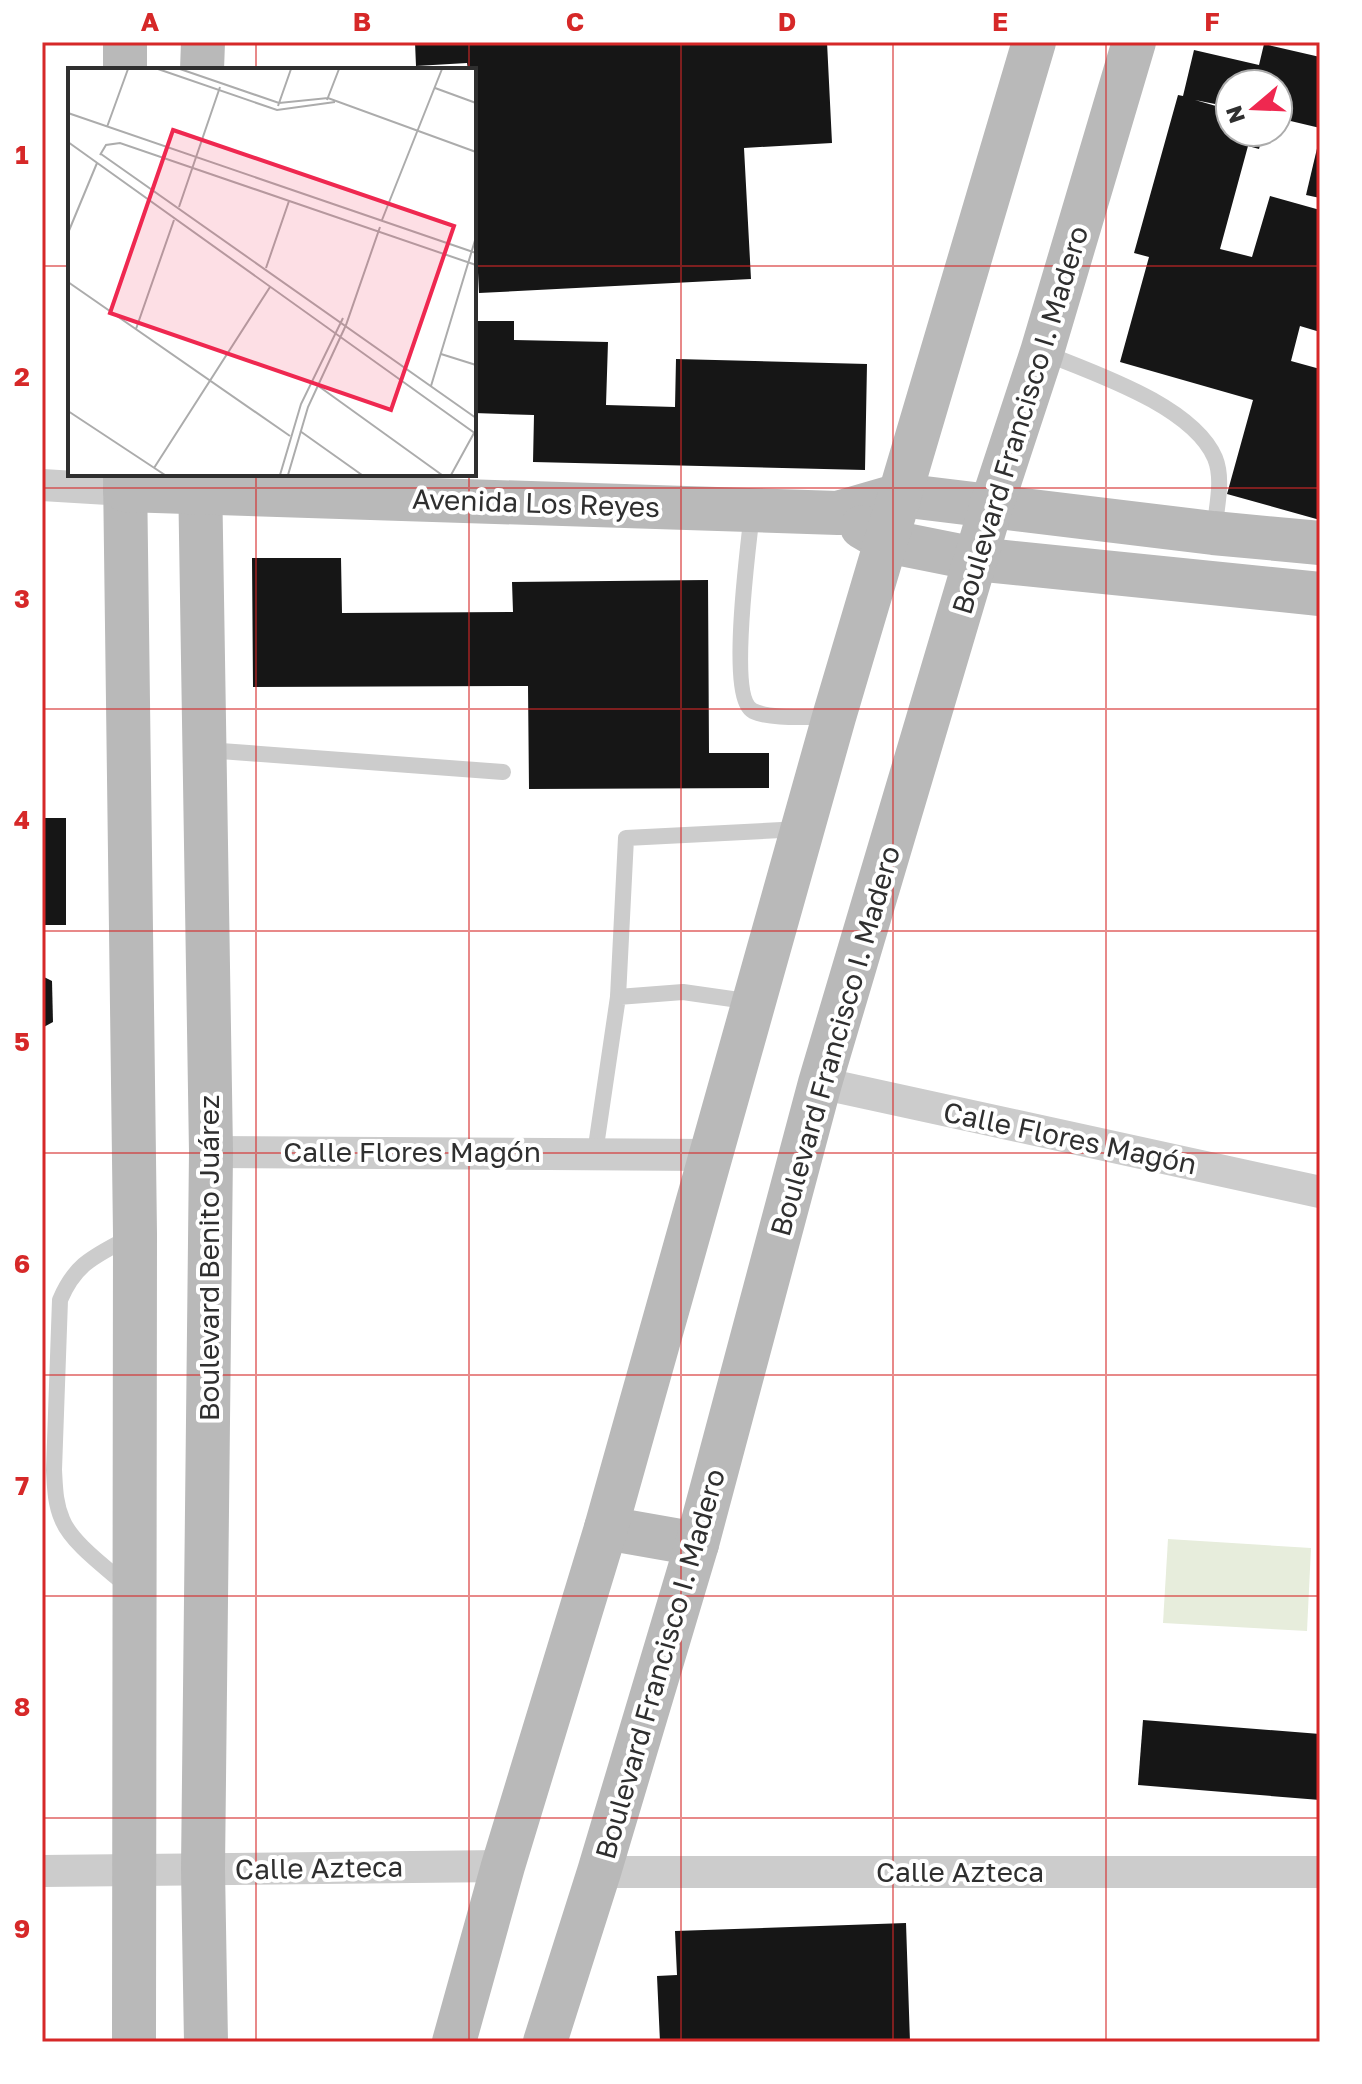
<svg xmlns="http://www.w3.org/2000/svg" width="1362" height="2084" font-family="'Golos Text',sans-serif">
  <style>
    .grass { fill: #e7eddc }
    .building { fill: #161616 }
    .lines { fill: none; stroke-linecap: round; stroke-linejoin: round }
    .lane { stroke: #ccc; stroke-width: 16 }
    .street { stroke: #ccc; stroke-width: 32 }
    .secondary { stroke: #b9b9b9; stroke-width: 44 }
    .grid { fill: none; stroke: #d62828; stroke-width: 2; stroke-opacity: 0.55 }
    .labels { text-anchor: middle; stroke-width: 8; stroke-linejoin: round; paint-order: stroke }
    .street-label { font-size: 28px; fill: #2f2f2f; stroke: #fff }
    .inset-road { fill: none; stroke: #acacac; stroke-width: 2 }
    .view { fill: #ef2850; fill-opacity: 0.15; stroke: #ef2850; stroke-width: 4 }
    .inset-edge { fill: none; stroke: #2f2f2f; stroke-width: 4 }
    .neatline { fill: none; stroke: #d62828; stroke-width: 3 }
    .grid-label { font-size: 26px; text-anchor: middle; font-weight: bold; fill: #d62828 }
  </style>
  <rect width="100%" height="100%" fill="#fff"/>
  <polygon class="grass" points="1168,1539 1311,1548 1307,1631 1163,1623"/>
  <g class="building">
    <polygon points="415,42 827,42 832,143 744,148 751,279 479,293 474,191 474,70 468,70 467,63 416,66"/>
    <polygon points="1264,44 1320,57 1320,128 1278,118 1278,84 1230,84 1230,107 1195,100 1230,110 1230,132 1264,132 1259,149 1248,146 1220,249 1252,257 1270,196 1320,210 1320,332 1300,326 1291,361 1320,369 1320,520 1227,494 1253,400 1120,362 1149,257 1134,253 1178,95 1183,96 1194,50 1259,65"/>
    <polygon points="1319,140 1320,140 1320,198 1306,195"/>
    <polygon points="474,321 514,321 514,340 608,342 606,405 675,407 676,359 867,364 865,470 533,462 534,415 474,413"/>
    <rect x="42" y="374" width="3" height="35"/>
    <polygon points="252,558 341,558 342,613 513,612 512,582 708,580 709,753 769,753 769,788 529,789 528,686 253,687"/>
    <rect x="42" y="818" width="24" height="107"/>
    <polygon points="42,976 52,981 53,1022 42,1028"/>
    <polygon points="1143,1720 1320,1734 1320,1800 1138,1785"/>
    <polygon points="906,1923 910,2042 660,2042 657,1976 677,1975 675,1931"/>
  </g>
  <g class="lines">
    <g class="lane">
      <path d="M 1042,352 C 1093,373 1192,405 1215,458 C 1224,480 1216,509 1214,532"/>
      <path d="M 752,512 C 749,543 727,698 753,711 C 771,720 813,716 833,717"/>
      <polyline points="207,750 503,772"/>
      <polyline points="618,997 626,838 801,829"/>
      <polyline points="595,1153 618,997 683,992 753,1002"/>
      <path d="M 127,1586 C 108,1569 71,1543 62,1519 C 55,1503 55,1487 54,1470 L 60,1300 C 76,1262 96,1256 130,1237"/>
    </g>
    <g class="street">
      <polyline points="42,485 125,490"/>
      <polyline points="820,1083 1320,1192"/>
      <polyline points="211,1152 709,1155"/>
      <polyline points="42,1871 503,1866"/>
      <polyline points="599,1872 1320,1872"/>
    </g>
    <g class="secondary">
      <polyline points="125,70 125,42"/>
      <polyline points="202,70 203,42"/>
      <polyline points="125,474 135,1234 134,2042"/>
      <polyline points="200,474 211,1152 203,1869 206,2042"/>
      <polyline points="125,490 838,513 900,495 1213,533 1320,543"/>
      <polyline points="862,527 886,541 976,559 1320,594"/>
      <polyline points="606,1528 697,1544"/>
      <polyline points="454,2042 503,1866 606,1528 834,717 1034,42"/>
      <polyline points="545,2042 599,1872 697,1544 820,1083 991,507 1042,352 1134,42"/>
    </g>
  </g>
  <path class="grid" d="M 256,42 L 256,70M 469,42 L 469,70M 681,42 L 681,2042M 893,42 L 893,2042M 1106,42 L 1106,2042M 42,266 L 70,266M 474,266 L 1320,266M 256,474 L 256,2042M 469,474 L 469,2042M 42,488 L 1320,488M 42,709 L 1320,709M 42,931 L 1320,931M 42,1153 L 1320,1153M 42,1375 L 1320,1375M 42,1596 L 1320,1596M 42,1818 L 1320,1818"/>
  <g class="labels">
    <g class="street-label">
      <text transform="translate(1020 420) rotate(-73)" y="10">Boulevard Francisco I. Madero</text>
      <text transform="translate(536 503) rotate(2)" y="10">Avenida Los Reyes</text>
      <text transform="translate(835 1041) rotate(-74)" y="10">Boulevard Francisco I. Madero</text>
      <text transform="translate(1070 1138) rotate(12)" y="10">Calle Flores Magón</text>
      <text x="412" y="1162">Calle Flores Magón</text>
      <text transform="translate(209 1258) rotate(-90)" y="10">Boulevard Benito Juárez</text>
      <text transform="translate(660 1664) rotate(-74)" y="10">Boulevard Francisco I. Madero</text>
      <text transform="translate(319 1868) rotate(-1)" y="10">Calle Azteca</text>
      <text x="960" y="1882">Calle Azteca</text>
    </g>
  </g>
  <g transform="translate(68 68)">
    <rect width="408" height="408" fill="#fff"/>
    <path class="inset-road" d="M 90,1 L 209,42 L 267,34M 112,1 L 211,35 L 260,30 L 408,84M 367,20 L 408,35M 259,32 L 271,1M 210,38 L 223,1M 0,45 L 408,185M 39,59 L 60,1M 0,74 L 408,366M 33,86 L 408,350M 32,87 L 38,77 L 52,75 L 408,197M 111,139 L 152,19M 314,152 L 374,1M 0,165 L 29,95M 198,200 L 221,133M 0,214 L 222,368M 68,261 L 106,152M 373,286 L 408,297M 249,317 L 374,407M 363,318 L 408,169M 0,343 L 97,407M 232,363 L 294,407M 86,400 L 202,219M 212,407 L 233,336 L 275,250M 220,407 L 240,339 L 278,257 L 312,159M 383,407 L 406,365"/>
    <path class="view" d="M 105,62 L 386,158 L 323,342 L 42,245 Z"/>
    <rect width="408" height="408" class="inset-edge"/>
  </g>
  <rect width="1362" height="2084" fill="none" stroke="#ffffff" stroke-width="88"/>
  <g transform="translate(1254 108) rotate(251)"><circle r="38" fill="#ffffff" stroke="#acacac" stroke-width="2"/>
  <path d="M0-6L14 30L0 20L-14 30Z" fill="#ef2850"/>
  <text y="-12" font-size="22" font-weight="bold" text-anchor="middle" fill="#2f2f2f">N</text>
  </g>
  <rect x="44" y="44" width="1274" height="1996" class="neatline"/>
  <g class="grid-label">
    <text x="150" y="31">A</text>
    <text x="362" y="31">B</text>
    <text x="575" y="31">C</text>
    <text x="787" y="31">D</text>
    <text x="1000" y="31">E</text>
    <text x="1212" y="31">F</text>
    <text x="22" y="164">1</text>
    <text x="22" y="386">2</text>
    <text x="22" y="608">3</text>
    <text x="22" y="829">4</text>
    <text x="22" y="1051">5</text>
    <text x="22" y="1273">6</text>
    <text x="22" y="1495">7</text>
    <text x="22" y="1716">8</text>
    <text x="22" y="1938">9</text>
  </g>
</svg>
